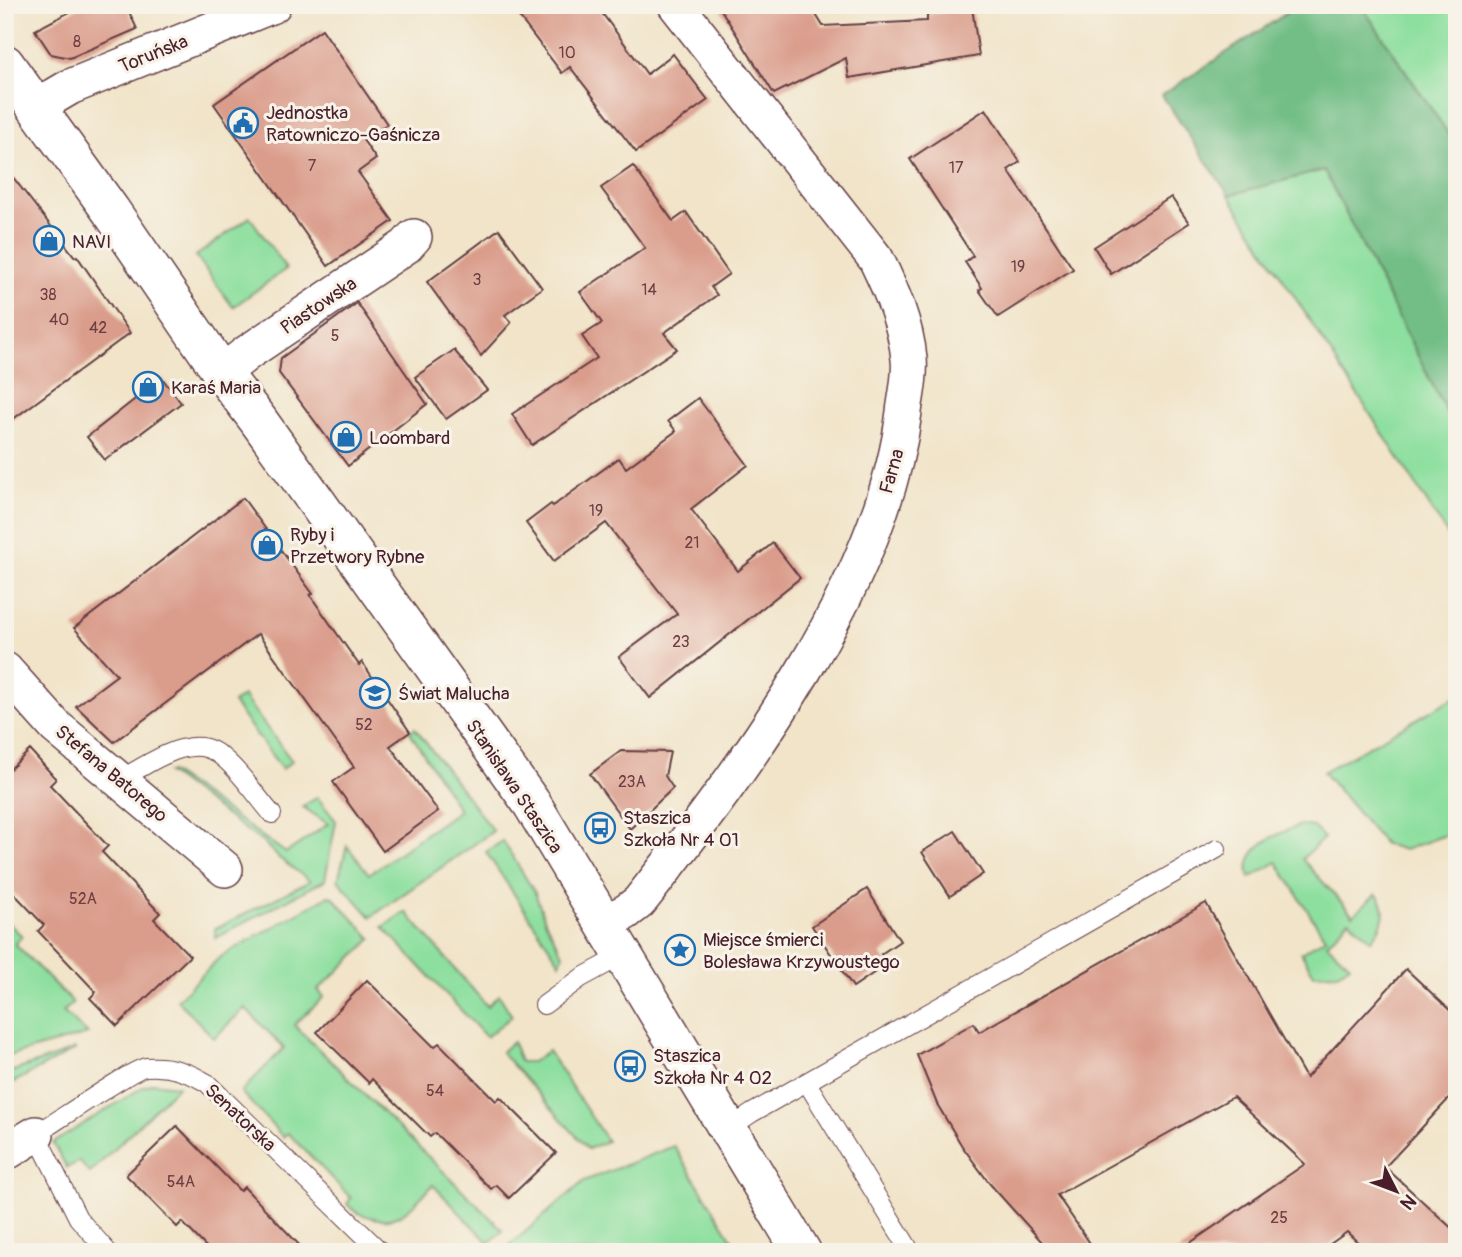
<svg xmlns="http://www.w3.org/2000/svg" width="1462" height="1257" font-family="Pangolin,sans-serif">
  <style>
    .green { fill: #8ddf9f; stroke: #6c7f65; stroke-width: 2 }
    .forest { fill: #72be86; stroke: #5e6e58; stroke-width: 2 }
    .building { fill: #da9c8b }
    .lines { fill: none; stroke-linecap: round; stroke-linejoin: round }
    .service-casing { stroke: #633d43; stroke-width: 20 }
    .minor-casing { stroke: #633d43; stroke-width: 38 }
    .tertiary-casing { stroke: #633d43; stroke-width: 41 }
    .service { stroke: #fff; stroke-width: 18 }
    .minor { stroke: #fff; stroke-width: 35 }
    .tertiary { stroke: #fff; stroke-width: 38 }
    .labels { text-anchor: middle; stroke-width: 6; stroke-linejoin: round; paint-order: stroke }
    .number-label { font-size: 16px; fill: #6e3e43 }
    .street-label { font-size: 19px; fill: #4a1f2b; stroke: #f7f3e8 }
    .poi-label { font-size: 19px; fill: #4a1f2b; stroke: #f7f3e8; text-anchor: start }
  </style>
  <rect width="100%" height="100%" fill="#f7f3e8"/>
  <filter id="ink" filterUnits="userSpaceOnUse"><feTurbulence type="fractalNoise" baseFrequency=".0143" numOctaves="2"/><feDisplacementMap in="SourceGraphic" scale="14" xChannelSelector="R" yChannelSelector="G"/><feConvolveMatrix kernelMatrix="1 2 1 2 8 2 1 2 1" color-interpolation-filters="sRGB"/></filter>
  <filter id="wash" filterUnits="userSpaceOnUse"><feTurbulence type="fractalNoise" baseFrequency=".00686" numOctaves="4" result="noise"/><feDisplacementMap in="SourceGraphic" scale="28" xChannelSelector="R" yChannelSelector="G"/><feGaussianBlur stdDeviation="1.57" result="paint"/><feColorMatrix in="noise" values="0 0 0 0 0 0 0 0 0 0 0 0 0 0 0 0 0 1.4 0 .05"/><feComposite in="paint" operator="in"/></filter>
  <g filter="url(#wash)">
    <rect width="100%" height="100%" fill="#f1e4c9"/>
    <g class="green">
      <polygon points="1361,5 1457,5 1457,147"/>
      <polygon points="1324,170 1457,433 1457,549 1229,195"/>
      <polygon points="250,217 286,269 233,307 196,256"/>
      <polygon points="243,696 292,761 282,769 233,703"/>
      <polygon points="1457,696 1457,831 1404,850 1384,844 1323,772"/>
      <polygon points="415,728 493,831 371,917 338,880 347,846 369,874 459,810 410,732"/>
      <polygon points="171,772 286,853 328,824 303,807 317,797 336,821 325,880 215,938 215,929 310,881 279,858 265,844 168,773"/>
      <path d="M 1301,825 L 1313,827 L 1324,838 L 1302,859 L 1353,915 L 1376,894 C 1390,908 1383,927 1371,940 L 1349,920 L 1327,944 L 1350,965 L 1338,973 L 1314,974 L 1301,953 L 1325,938 L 1277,862 L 1250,878 C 1240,848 1278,833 1301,825 Z"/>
      <polygon points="503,841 535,893 546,923 563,954 560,963 486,852"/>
      <path d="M 328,896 L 333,897 L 372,939 L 318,990 L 324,997 L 294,1025 L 503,1230 L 489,1243 L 433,1185 C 413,1204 400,1227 370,1217 C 359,1214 355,1213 347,1204 L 351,1198 L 288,1133 L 283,1137 L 241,1092 L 284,1048 L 245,1008 L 214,1038 L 177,1000 L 220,957 Z"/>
      <polygon points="406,912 487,1006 499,995 512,1016 486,1037 383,927"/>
      <polygon points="5,920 22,936 15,944 73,1003 63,1012 88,1034 5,1057"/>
      <polygon points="513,1042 520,1062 532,1062 548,1051 607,1141 588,1149 501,1052"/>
      <polygon points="76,1049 10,1084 5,1087 5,1074"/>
      <polygon points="153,1083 178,1086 90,1173 79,1161 67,1168 53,1143 143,1087"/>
      <polygon points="674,1146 740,1252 680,1252 679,1250 676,1252 502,1252 584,1181"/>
    </g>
    <polygon class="forest" points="1299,5 1361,5 1457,147 1457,433 1324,170 1229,195 1162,95"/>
    <g id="blocks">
      <g class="building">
        <polygon points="83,5 126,5 137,29 70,58 51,54 35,30"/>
        <polygon points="510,5 596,5 647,74 673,54 708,100 636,152 570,67 562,73"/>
        <polygon points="718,5 810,5 823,26 927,21 927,15 972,7 979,56 849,78 846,58 774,94"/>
        <polygon points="322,29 387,124 363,140 376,159 358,172 393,221 328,266 214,104"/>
        <polygon points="986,109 1020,162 1008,170 1073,269 998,317 979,290 982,288 965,262 973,256 910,159"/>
        <polygon points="633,166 673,221 686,212 729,274 711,287 717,295 664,333 677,349 532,445 512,414 597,358 582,336 602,323 580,292 645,248 601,188"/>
        <polygon points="5,167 75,257 77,256 130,333 5,425"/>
        <polygon points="1171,197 1189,223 1111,274 1094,247"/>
        <polygon points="499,229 542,288 505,315 511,323 481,356 427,282"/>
        <polygon points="357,303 427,404 348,466 279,373 281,358"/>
        <polygon points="454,350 487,390 446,419 415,377"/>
        <polygon points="162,378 181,403 105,460 87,437"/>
        <polygon points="698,398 748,465 691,509 738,571 773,543 800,578 650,698 619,657 677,614 606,523 554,561 526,523 551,504 553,506 619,458 626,468 676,431 668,421"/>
        <polygon points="243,498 313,594 310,595 359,665 362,662 410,732 390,746 438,811 383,851 333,782 354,767 258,634 114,742 76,706 117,675 74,628"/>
        <polygon points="30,750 56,779 50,785 108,846 102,852 160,913 154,919 190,956 117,1026 90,998 96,992 38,931 44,925 5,884 5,774"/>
        <polygon points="621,751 670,752 665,776 673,788 630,829 590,774"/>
        <polygon points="955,831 983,874 950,896 922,852"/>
        <polygon points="867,889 900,941 881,954 887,964 853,987 812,926"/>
        <polygon points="1206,903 1306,1078 1406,969 1457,1017 1457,1090 1385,1167 1457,1233 1457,1252 1368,1252 1347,1232 1319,1252 1177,1252 1305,1164 1233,1097 1057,1195 1096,1252 1051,1252 990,1184 962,1146 937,1104 917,1055 974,1023 979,1032"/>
        <polygon points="367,980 434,1047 439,1043 496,1101 500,1097 556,1153 509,1198 496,1185 491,1189 435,1133 430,1137 372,1079 369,1083 317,1032"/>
        <polygon points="177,1126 240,1191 244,1187 306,1252 211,1252 182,1222 177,1227 126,1175"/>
      </g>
    </g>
  </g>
  <g filter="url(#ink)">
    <use href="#blocks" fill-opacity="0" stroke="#633d43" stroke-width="2"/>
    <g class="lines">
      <g class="service-casing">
        <g id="service">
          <path d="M 120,780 C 142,767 179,741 206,748 C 229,754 256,796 272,814"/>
          <polyline points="544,1005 581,978 623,955"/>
          <polyline points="807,1083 911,1252"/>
          <polyline points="728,1129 752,1113 1217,849"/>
          <path d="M 108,1252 L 78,1218 L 36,1134 C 53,1124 134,1068 146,1067 C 169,1065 188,1071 207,1083 L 381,1252"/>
        </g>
      </g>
      <g class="minor-casing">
        <g id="minor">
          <polyline points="36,107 70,87 273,5"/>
          <polyline points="222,373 247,353 406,246 414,237"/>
          <polyline points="5,670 56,727 225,869"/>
          <path d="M 604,923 L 626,912 L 639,902 C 744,769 883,584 904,412 C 906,395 911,376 909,359 C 906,324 891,290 876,259 L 676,5"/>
          <polyline points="5,1153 36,1134"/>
        </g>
      </g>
      <g class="tertiary-casing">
        <polyline id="tertiary" points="5,64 111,211 222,373 258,420 532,804 802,1252"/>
      </g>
      <use href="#service" class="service"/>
      <use href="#minor" class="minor"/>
      <use href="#tertiary" class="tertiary"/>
    </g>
  </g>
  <defs>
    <g id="civic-ring" transform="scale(1.575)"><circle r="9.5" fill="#f7f3e8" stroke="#1f6fb2" stroke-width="1.5"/><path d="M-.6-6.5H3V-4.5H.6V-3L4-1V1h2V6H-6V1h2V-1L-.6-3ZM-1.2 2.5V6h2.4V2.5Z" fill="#1f6fb2"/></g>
    <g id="shop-ring" transform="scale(1.575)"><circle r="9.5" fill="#f7f3e8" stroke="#1f6fb2" stroke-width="1.5"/><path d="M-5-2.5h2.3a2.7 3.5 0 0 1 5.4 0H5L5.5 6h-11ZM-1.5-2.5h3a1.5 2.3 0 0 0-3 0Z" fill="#1f6fb2"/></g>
    <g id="school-ring" transform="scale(1.575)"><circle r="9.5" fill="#f7f3e8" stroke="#1f6fb2" stroke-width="1.5"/><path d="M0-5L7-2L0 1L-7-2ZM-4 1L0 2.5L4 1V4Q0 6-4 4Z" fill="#1f6fb2"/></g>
    <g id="bus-ring" transform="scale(1.575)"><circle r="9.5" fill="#f7f3e8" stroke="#1f6fb2" stroke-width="1.5"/><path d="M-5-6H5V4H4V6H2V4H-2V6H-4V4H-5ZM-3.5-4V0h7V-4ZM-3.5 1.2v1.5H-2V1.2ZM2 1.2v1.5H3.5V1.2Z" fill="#1f6fb2"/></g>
    <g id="sight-ring" transform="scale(1.575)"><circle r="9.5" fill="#f7f3e8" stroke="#1f6fb2" stroke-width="1.5"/><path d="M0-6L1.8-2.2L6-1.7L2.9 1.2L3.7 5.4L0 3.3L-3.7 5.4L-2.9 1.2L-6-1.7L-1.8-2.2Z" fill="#1f6fb2"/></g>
  </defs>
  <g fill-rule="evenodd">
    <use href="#civic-ring" x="243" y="123"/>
    <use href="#shop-ring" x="49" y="241"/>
    <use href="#shop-ring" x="148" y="387"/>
    <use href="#shop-ring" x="346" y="437"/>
    <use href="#shop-ring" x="267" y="545"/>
    <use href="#school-ring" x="375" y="693"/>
    <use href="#bus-ring" x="600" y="828"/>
    <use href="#sight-ring" x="680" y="950"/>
    <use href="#bus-ring" x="630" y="1066"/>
  </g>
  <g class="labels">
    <g class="number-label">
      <text x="77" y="47">8</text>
      <text x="567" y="58">10</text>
      <text x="312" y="171">7</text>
      <text x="956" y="173">17</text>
      <text x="1018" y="272">19</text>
      <text x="477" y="285">3</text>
      <text x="649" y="295">14</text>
      <text x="48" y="300">38</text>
      <text x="59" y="325">40</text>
      <text x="98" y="333">42</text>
      <text x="335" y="341">5</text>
      <text x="596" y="516">19</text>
      <text x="692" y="548">21</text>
      <text x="681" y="647">23</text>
      <text x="364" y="730">52</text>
      <text x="632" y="787">23A</text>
      <text x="83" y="904">52A</text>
      <text x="435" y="1096">54</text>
      <text x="181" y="1187">54A</text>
      <text x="1279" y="1223">25</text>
    </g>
    <g class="street-label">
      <text transform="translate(153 53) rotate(-22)" y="7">Toruńska</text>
      <text transform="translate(318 305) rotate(-34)" y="7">Piastowska</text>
      <text transform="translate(891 471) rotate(-74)" y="7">Farna</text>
      <text transform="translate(112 773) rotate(40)" y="7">Stefana Batorego</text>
      <text transform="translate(515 786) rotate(56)" y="7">Stanisława Staszica</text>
      <text transform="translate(241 1117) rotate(43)" y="7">Senatorska</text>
    </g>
    <g class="poi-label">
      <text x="266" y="119">Jednostka<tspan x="266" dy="22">Ratowniczo-Gaśnicza</tspan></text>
      <text x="72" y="248">NAVI</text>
      <text x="171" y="394">Karaś Maria</text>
      <text x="369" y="444">Loombard</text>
      <text x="290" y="541">Ryby i<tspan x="290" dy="22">Przetwory Rybne</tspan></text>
      <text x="398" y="700">Świat Malucha</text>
      <text x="623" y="824">Staszica<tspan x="623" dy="22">Szkoła Nr 4 01</tspan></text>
      <text x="703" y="946">Miejsce śmierci<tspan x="703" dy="22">Bolesława Krzywoustego</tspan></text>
      <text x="653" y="1062">Staszica<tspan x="653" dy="22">Szkoła Nr 4 02</tspan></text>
    </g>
  </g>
  <rect width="1462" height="1257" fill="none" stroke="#f7f3e8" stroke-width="28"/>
  <g transform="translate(1396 1191) rotate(132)" stroke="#f7f3e8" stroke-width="5" paint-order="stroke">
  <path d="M0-5L12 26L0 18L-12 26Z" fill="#4a1f2b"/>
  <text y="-10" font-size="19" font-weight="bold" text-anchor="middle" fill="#4a1f2b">N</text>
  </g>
</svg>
